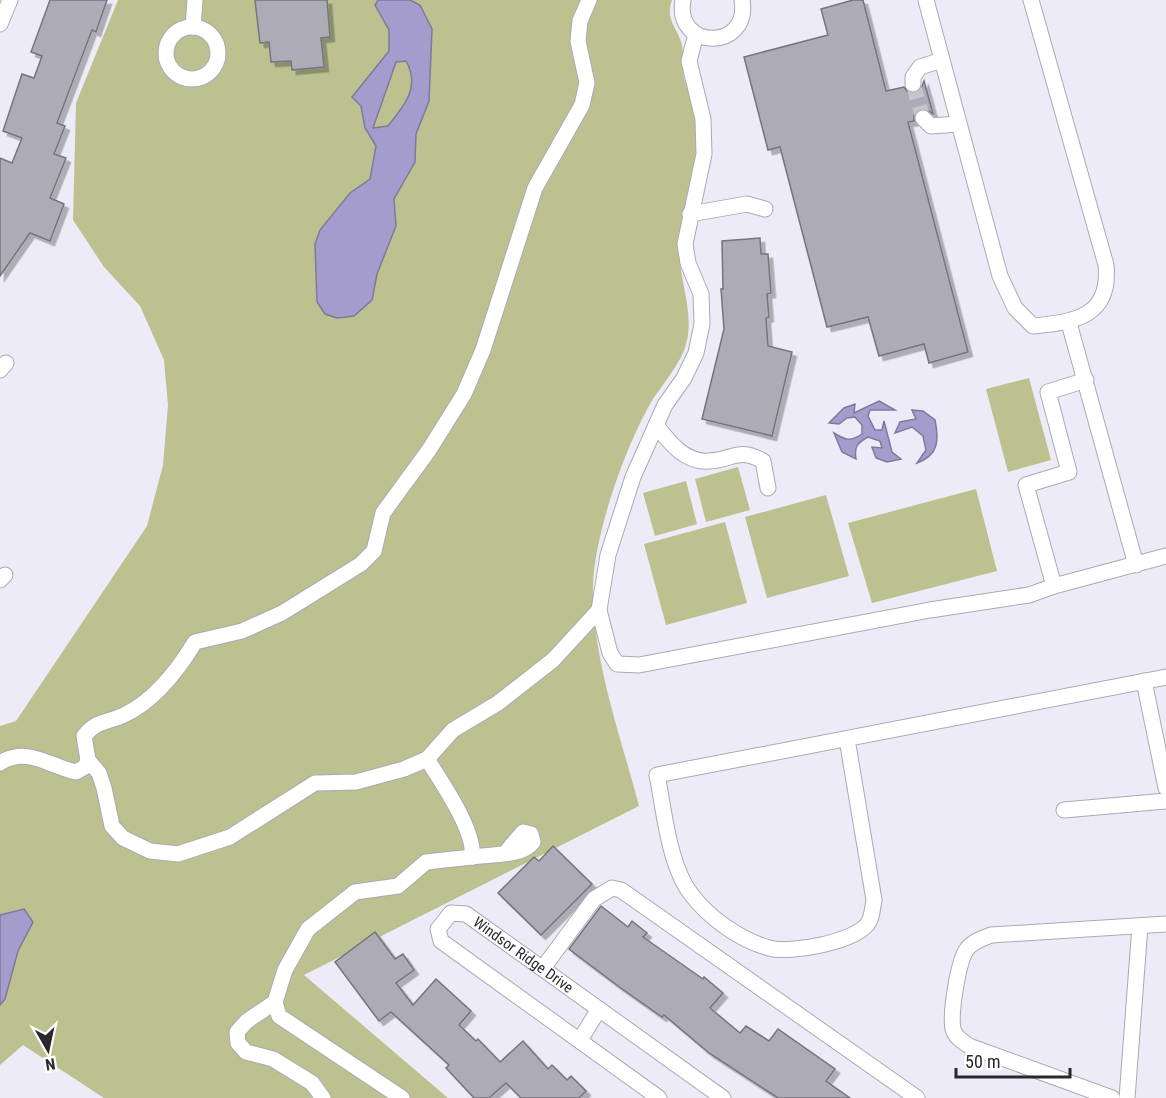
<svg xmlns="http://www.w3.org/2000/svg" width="1166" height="1098" font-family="'Roboto Condensed',sans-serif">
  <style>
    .green { fill: #bdc190 }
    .water { fill: #a49ccc; stroke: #7f799c; stroke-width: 1.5; fill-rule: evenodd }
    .building { fill: #adabb6; stroke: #75747e; stroke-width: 1.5; filter: url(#shadow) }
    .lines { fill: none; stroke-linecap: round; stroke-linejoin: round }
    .minor-tunnel { stroke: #c6c4ce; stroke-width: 15; stroke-dasharray: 15 8; stroke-linecap: butt }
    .minor-casing { stroke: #aba9b4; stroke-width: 17 }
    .minor { stroke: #fff; stroke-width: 15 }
    .labels { text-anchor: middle; stroke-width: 5; stroke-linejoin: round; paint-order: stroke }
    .street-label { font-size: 15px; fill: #29282c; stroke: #fff }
  </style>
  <defs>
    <filter id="shadow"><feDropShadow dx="4.5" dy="4.5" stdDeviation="0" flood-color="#0004"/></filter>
  </defs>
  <rect width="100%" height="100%" fill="#edebf7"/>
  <g class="green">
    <path d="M 118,0 L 672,0 C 665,20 676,25 681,42 C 685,53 681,67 684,78 C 690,100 701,121 701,144 C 700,175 684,210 680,242 C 676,280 699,315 683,353 C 675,370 663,384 653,399 C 626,444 595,532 593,584 C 591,655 621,737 639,806 L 304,975 L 448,1098 L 104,1098 L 23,1045 L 0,1065 L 0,726 L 16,721 L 147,526 L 163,465 L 168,405 L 164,360 L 140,306 L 104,267 L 73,220 L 76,103 Z"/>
    <polygon points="1029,378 1051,460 1008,472 986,389"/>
    <polygon points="738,467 750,510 706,522 695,479"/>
    <polygon points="686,481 697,524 655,536 643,493"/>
    <polygon points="976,489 997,571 872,603 848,523"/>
    <polygon points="826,495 849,576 767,598 745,517"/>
    <polygon points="725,522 747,603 666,625 644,544"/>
  </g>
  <g class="water">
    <path d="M 378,0 L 410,0 L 420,5 L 432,29 L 429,101 L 416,134 L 415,162 L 394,199 L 396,226 L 377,274 L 372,300 L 354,316 L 337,318 L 325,314 L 317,302 L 315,244 L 320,230 L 350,193 L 370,179 L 376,146 L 365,128 L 361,106 L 352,97 L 389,51 L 389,30 L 375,5 ZM 406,61 C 421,87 404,106 388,126 L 373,128 L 396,62 Z"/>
    <path d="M 879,401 L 895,410 L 870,410 L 868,416 L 875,430 L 882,430 L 884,421 L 892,452 L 901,459 L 887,462 L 876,458 L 872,447 L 882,448 L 880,441 L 868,437 C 857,443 854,447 856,459 L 842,452 L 834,433 C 845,440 850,442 862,434 L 862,425 L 855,417 L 847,418 L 839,424 L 829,423 L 844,408 L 855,404 L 854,413 Z"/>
    <path d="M 912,410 L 923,411 L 935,420 C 939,440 939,455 917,463 L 926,450 L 923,436 L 912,427 L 895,433 L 900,422 L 916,419 Z"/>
    <polygon points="24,909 33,922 18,951 5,999 0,1005 0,915"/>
  </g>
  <g class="building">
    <polygon points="50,0 107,0 96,32 92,30 57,123 65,126 54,154 66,158 50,198 64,204 50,241 30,233 0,276 0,158 12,163 22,138 3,131 22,74 34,78 42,56 31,52"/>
    <polygon points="255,0 327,0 330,37 321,38 324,67 292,70 291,61 271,62 269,42 260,43"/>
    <polygon points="853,0 863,0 886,91 904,87 908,92 914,94 921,89 924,81 933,114 926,109 920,109 914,115 914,121 908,122 968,352 929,363 924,344 879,356 868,317 827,327 780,147 768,150 744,57 828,35 821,9"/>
    <polygon points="760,238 761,254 768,254 771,293 767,294 769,317 766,318 768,346 792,352 772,436 702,419 724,329 721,289 723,289 722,241"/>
    <polygon points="553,846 592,884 541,935 498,893 534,857 539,861"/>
    <polygon points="601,906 628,927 632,921 647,933 643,937 703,979 704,977 723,993 710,1008 740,1033 746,1026 769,1041 778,1029 835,1069 826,1081 850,1098 778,1098 709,1053 664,1015 662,1017 618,986 569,949"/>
    <polygon points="375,932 395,959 403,954 414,970 396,983 413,1005 436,979 471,1011 459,1025 476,1041 478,1039 500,1062 523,1041 548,1069 552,1065 567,1080 571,1076 586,1091 579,1098 521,1098 506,1083 489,1098 474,1098 446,1068 449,1065 391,1012 379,1021 335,962"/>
  </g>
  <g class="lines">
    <polyline class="minor-tunnel" points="913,84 923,118"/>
    <g class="minor-casing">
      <g id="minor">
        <path d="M 589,0 L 580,21 L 578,41 L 587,83 L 582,105 L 535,188 L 483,350 L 464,394 L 429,450 L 383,513 L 374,551 L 361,564 L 282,613 L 242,631 L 195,642 C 178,670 154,701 124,715 C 107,723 97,720 84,736 L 88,760 L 99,773 L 104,788 L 112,826 L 123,838 L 150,851 L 178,854 L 230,837 L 315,783 L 356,782 L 404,769 L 427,759 L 453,730 L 498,703 L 553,660 L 599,610"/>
        <path d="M 683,0 C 674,51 751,51 742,0"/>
        <path d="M 926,0 L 1000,276 L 1015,308 L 1033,326 C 1076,322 1111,316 1106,265 L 1031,0"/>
        <polyline points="0,24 10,0"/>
        <circle cx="192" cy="53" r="26"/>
        <polyline points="193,27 195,0"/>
        <polyline points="696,34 689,61 703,119 704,154 685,244 688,263 701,294 702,324 696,353 684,378 665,405 633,477 608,555 599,610 610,653 617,664 639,665 930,610 1029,595 1054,586"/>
        <polyline points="913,84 913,77 920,67 942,60"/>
        <polyline points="923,118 931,126 959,124"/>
        <polyline points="690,214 747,204 765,209"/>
        <polyline points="1069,323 1136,565"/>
        <polyline points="0,370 6,363"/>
        <polyline points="1086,380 1048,392 1069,472 1026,485 1054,586 1166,556"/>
        <path d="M 656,425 C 669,442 685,463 709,461 C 733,460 738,447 763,461 L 768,488"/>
        <polyline points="0,580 5,575"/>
        <polyline points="1144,681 1166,788"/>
        <path d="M 847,739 L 874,900 C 873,906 872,916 869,922 C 857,942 790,954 769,948 C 740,940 709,918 691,894 C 669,866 664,810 657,775 L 1166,677"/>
        <path d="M 0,763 C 27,746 49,766 76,772 L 85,767 L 88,760"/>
        <polyline points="1064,810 1166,801"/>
        <path d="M 472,857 C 489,854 522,857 533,842 L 531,834 L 523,832 L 506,852"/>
        <polyline points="543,968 594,899 612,888 621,890 917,1098"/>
        <polyline points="275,1002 247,1021 237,1032 238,1043 246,1052 273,1059 312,1083 323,1098"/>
        <polyline points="580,1040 599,1009"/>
        <path d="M 402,1098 L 279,1016 L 275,1002 L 285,970 L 308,929 L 355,892 L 398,886 L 426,862 L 472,857 C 476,832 441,781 427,759"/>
        <path id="s1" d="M 659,1098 L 441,941 L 438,929 L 451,913 L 466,914 L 723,1098"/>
        <path d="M 1112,1098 L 969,1046 C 962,1041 955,1037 953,1029 C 950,1014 958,961 967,949 C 972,942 983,938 991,935 L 1166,924"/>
        <polyline points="1127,1098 1140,926"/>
      </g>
    </g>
    <use href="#minor" class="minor"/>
  </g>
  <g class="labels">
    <g class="street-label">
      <text dy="5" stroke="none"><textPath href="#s1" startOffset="387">Windsor Ridge Drive</textPath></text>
    </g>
  </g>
  <g transform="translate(48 1050) rotate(171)" stroke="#ffffff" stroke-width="4.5" paint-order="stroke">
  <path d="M0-4.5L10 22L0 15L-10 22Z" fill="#29282c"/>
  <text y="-9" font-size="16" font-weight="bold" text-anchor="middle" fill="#29282c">N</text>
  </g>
  <path d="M956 1068v9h114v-9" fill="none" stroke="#29282c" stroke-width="3"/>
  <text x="965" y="1068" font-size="18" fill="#29282c" stroke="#ffffff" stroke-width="4.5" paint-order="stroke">50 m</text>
</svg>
